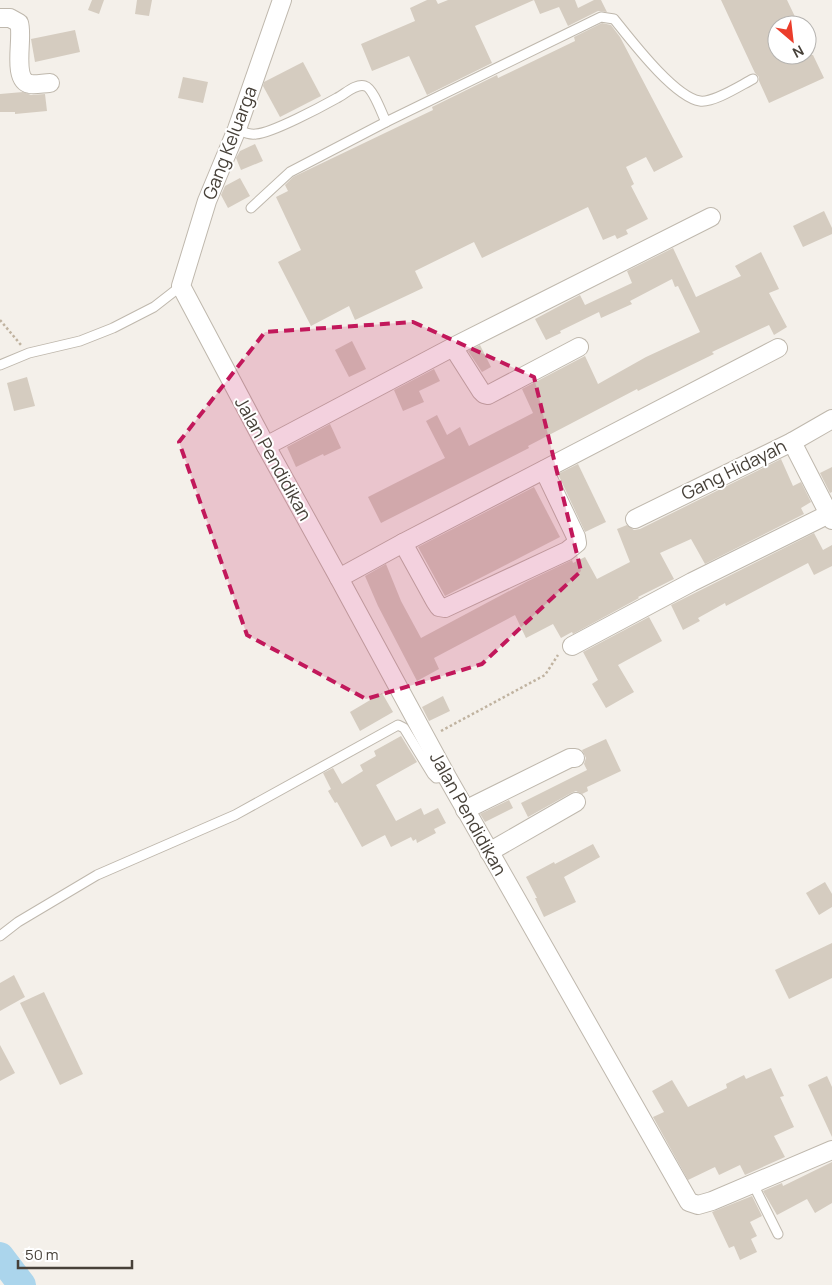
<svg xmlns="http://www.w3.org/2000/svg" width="832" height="1285" font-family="Manrope,sans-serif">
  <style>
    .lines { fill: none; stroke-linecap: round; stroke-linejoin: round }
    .river { stroke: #abd5ec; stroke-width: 28 }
    .building { fill: #d5ccc0 }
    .service-casing { stroke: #bfb8ad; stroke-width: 11 }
    .minor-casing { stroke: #bfb8ad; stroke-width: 20 }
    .path { stroke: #c0b3a0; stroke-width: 2.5; stroke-dasharray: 2.5 2.5; stroke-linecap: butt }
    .service { stroke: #fff; stroke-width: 9 }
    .minor { stroke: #fff; stroke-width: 18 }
    .marked { fill: #c2185b; fill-opacity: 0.2; stroke: #c2185b; stroke-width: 4; stroke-dasharray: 10 6; stroke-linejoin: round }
    .labels { text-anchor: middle; stroke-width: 4; stroke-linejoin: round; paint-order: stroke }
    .street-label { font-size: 18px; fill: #474139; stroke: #fff }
  </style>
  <rect width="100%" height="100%" fill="#f4f0ea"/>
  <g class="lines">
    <polyline class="river" points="0,1256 22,1285"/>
  </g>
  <g class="building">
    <polygon points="92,0 104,0 99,14 88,10"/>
    <polygon points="137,0 152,0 149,16 135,14"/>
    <polygon points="427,0 436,0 438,4 448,0 575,0 578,8 594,0 601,0 607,12 598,11 568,26 559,7 540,14 534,0 475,26 492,63 427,95 409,56 372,71 361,44 415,21 410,8"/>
    <polygon points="721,0 787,0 799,25 777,25 777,55 813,55 824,78 769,103 759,81 759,77 755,73"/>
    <polygon points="602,23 611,25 620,37 683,157 654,172 646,157 626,167 634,184 631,186 648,219 626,230 628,234 617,239 615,235 603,240 588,207 482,258 474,242 415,271 423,288 355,320 349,306 311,326 278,262 301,250 276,197 288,191 285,185 293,177 433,110 432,107 497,75 498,78 575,41 574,37"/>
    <polygon points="75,30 80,52 35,62 31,39"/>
    <polygon points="303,62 321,96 280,117 263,86 264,82"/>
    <polygon points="183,77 208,82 203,103 178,98"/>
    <polygon points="23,92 31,95 45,94 47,111 15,114 15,112 0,112 0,94"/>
    <polygon points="255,144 263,161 241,170 236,158 240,151"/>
    <polygon points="240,178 250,196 228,208 221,195 225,186"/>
    <polygon points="824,211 832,228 832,234 803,247 793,226"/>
    <polygon points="673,248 696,297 741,276 735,266 761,252 779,289 769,293 787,327 774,335 769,325 712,352 714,354 638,391 637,389 528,446 529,448 381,523 368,497 445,458 426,421 437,415 447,435 460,427 469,446 533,413 522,389 585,356 598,384 646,357 700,332 678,286 675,287 672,279 630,301 632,304 601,318 599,312 560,331 561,333 546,340 535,319 580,295 585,305 632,283 627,271"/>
    <polygon points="352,341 366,369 349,377 335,350"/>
    <polygon points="480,345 491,367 482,372 468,351"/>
    <polygon points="434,369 440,381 419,391 424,402 403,411 394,390"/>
    <polygon points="27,377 35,406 14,411 7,383"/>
    <polygon points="330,424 341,448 324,456 323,454 296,467 287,447"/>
    <polygon points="781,459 793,486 801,482 811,502 801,508 804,514 705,564 691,539 660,553 674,579 638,597 639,598 573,634 572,632 561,638 553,624 526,638 515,615 434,658 439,669 417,681 378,606 365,576 386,564 401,601 421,638 528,581 572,560 573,563 585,557 597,579 630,562 617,529 627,525 634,530 640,529"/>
    <polygon points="578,464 606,522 585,532 558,474"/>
    <polygon points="832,467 832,492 830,493 820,473"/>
    <polygon points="534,487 560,537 445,596 418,547"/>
    <polygon points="814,533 823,550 832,545 832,566 814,575 808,563 726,606 725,603 698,618 700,621 683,630 671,605"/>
    <polygon points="649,617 662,641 618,665 634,692 606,708 592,684 598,680 583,652"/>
    <polygon points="382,693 393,712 360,731 350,712"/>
    <polygon points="443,696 450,711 429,721 422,707"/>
    <polygon points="401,736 417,762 376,785 396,821 421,808 424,815 438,808 446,823 434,829 436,833 417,843 416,839 413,841 411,837 391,847 385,835 362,847 337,802 335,803 328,791 331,789 323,773 333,768 342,784 363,771 360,765 376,756 374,751"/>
    <polygon points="606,739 621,771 587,787 588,791 582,794 576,791 571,793 528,817 521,803 587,770 584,764 586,758 582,750"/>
    <polygon points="509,800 513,808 485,822 480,814"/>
    <polygon points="593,844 600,857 564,877 576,902 544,917 535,898 537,898 526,877 554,862 555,864"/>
    <polygon points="825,882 832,894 832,907 819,915 806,893"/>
    <polygon points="832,943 832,978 789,999 775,970"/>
    <polygon points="14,975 25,997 0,1011 0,983"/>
    <polygon points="44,992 83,1074 60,1085 20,1003"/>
    <polygon points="0,1045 15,1073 0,1081"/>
    <polygon points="771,1068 784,1096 780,1097 794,1127 774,1136 785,1157 745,1175 740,1165 719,1175 715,1167 688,1180 653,1117 664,1112 652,1091 672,1080 688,1107 727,1088 726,1084 744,1075 746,1079"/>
    <polygon points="827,1076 832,1087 832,1137 808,1085"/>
    <polygon points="832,1162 832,1203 815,1213 807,1199 777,1215 763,1191 782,1183 783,1186"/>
    <polygon points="752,1196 762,1216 750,1222 757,1236 751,1239 757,1252 740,1260 734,1246 729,1248 712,1212"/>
  </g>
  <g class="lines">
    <g class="service-casing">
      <g id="service">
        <path d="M 237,129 C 244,132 248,135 256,134 C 272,133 321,107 337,98 C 345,94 356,83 365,86 C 373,88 382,114 386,122 L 601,17 L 614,19 C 631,40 674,97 700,101 C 714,103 741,85 753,79"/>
        <polyline points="251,208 290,172 386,122"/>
        <polyline points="0,365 29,353 80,341 113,328 154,307 181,286"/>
        <polyline points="0,936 18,922 97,875 235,815 398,725 404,728 432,774 436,778 447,777"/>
        <polyline points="753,1184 778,1234"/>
      </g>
    </g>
    <g class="minor-casing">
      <g id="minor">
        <polyline points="282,0 237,129 207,201 181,286 266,446 339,578 447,777 689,1202 698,1205 712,1201 832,1150"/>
        <path d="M 0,18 L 10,18 L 19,23 C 24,37 11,80 30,84 C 36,85 44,83 50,83"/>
        <polyline points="453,347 481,391 484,394 488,395 579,347"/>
        <polyline points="792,442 832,520"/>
        <polyline points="266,446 453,347 711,217"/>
        <polyline points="635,519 792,442 832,419"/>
        <polyline points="403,543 435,601 439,607 445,608 567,551 577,543 576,537 544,470"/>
        <polyline points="339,578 403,543 778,348"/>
        <polyline points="572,646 692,582 829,514"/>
        <polyline points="465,810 570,758 575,758"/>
        <polyline points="489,852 576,802"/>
      </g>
    </g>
    <g class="path">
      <polyline points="0,320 21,345"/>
      <polyline points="441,731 545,675 558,655"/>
    </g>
    <use href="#service" class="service"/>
    <use href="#minor" class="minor"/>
  </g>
  <path class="marked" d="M 413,322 L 534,377 L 581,571 L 482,664 L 366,699 L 247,635 L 179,442 L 265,332 Z"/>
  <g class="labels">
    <g class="street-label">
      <text transform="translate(230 143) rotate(-69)" y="6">Gang Keluarga</text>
      <text transform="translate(273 459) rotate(61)" y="6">Jalan Pendidikan</text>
      <text transform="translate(734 470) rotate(-26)" y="6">Gang Hidayah</text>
      <text transform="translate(468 814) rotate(61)" y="6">Jalan Pendidikan</text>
    </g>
  </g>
  <g transform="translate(792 40) rotate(152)"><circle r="24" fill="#ffffff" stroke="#b5b3b0"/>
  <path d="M0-4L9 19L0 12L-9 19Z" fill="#eb3d2b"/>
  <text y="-8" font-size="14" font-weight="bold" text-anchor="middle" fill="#474139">N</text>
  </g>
  <path d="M18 1260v8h114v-8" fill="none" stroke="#474139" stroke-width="2.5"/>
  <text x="25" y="1260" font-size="15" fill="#474139" stroke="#ffffff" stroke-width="4" paint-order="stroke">50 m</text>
</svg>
